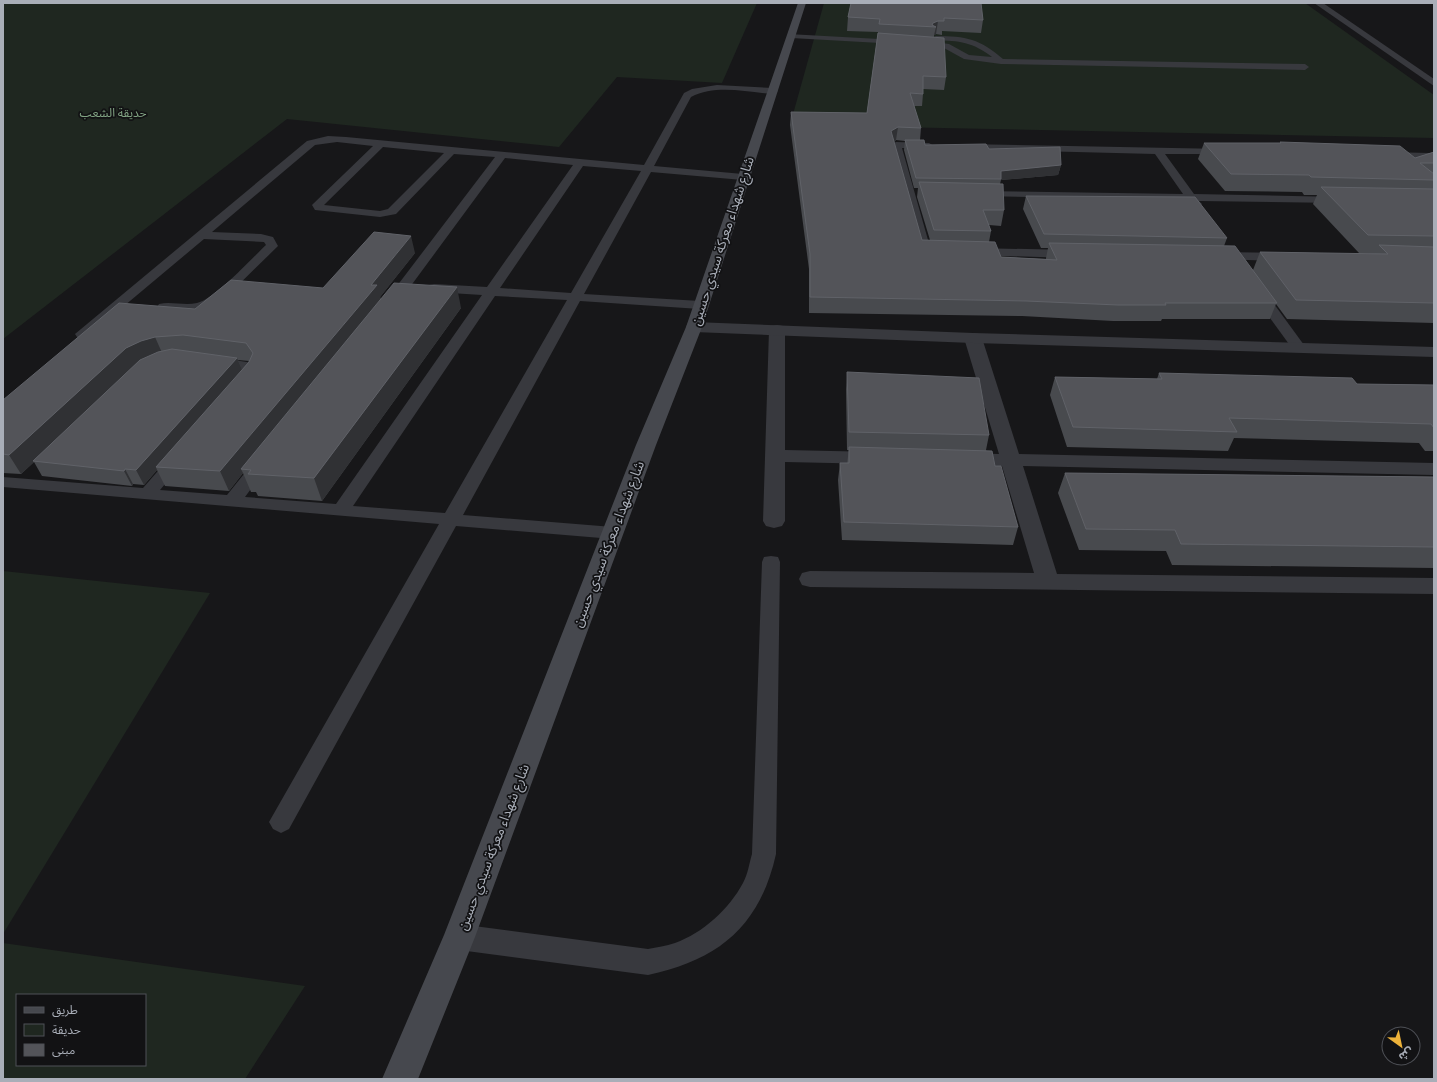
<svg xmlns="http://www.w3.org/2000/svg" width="1437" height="1082" font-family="Ubuntu,'Noto Sans Arabic',sans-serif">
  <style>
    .green { fill: #1f2720; fill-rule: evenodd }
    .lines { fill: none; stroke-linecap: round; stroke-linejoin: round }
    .service { fill: #38393e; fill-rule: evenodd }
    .minor { fill: #38393e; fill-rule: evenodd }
    .tertiary { fill: #38393e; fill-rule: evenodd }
    .secondary { fill: #46484e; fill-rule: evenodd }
    .wall { fill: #484a4e; fill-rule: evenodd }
    .shaded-wall { fill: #303134 }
    .building { fill: #535459; stroke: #606268 }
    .labels { text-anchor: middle; stroke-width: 3.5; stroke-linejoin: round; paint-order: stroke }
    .far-park-label { font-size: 12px; fill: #81a383; stroke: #121214 }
    .street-label { font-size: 14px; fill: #a9aeb8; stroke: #121214 }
  </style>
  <rect width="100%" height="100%" fill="#171719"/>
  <g class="green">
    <polygon points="3,3 757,3 722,83 617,77 559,147 287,119 3,339"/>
    <polygon points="824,3 1305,3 1434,95 1434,138 790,125"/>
    <polygon points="3,571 210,593 3,934"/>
    <path d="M 3,943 L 305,986 L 245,1079 L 3,1079 ZM 17,995 L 145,995 L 145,1065 L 17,1065 Z"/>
  </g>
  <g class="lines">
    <g class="service">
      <polygon points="1314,3 1323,3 1434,79 1434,86"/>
      <path d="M 788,34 L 934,42 L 949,44 L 969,55 L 992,57 C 973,42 959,41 936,40 L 932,38 L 936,36 C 966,36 980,39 1003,59 L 1305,64 L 1309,67 L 1305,70 L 1001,64 L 964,59 L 944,48 L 934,46 L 791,38 L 788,38 Z"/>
      <path d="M 717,85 L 773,88 L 778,91 L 773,94 C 746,92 716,84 691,97 L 654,166 L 743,174 L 748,177 L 743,180 L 651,172 L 584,294 L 700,301 L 705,302 L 707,305 L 705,308 L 700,309 L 580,301 L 463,515 L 613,527 L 619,529 L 622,533 L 619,537 L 613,539 L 456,526 L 289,829 L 281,833 L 273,829 L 269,822 L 273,815 L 439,524 L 3,487 L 3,477 L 143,488 L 171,456 L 177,455 L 183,456 L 185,460 L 160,490 L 227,495 L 256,459 L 262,458 L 268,459 L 270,463 L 245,497 L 336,504 L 482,295 L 434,292 L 429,291 L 428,288 L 429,285 L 434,284 L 487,287 L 573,165 L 505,158 L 396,306 L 386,306 L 384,303 L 495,157 L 454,154 L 396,214 L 380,217 L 315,210 L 312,205 L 314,203 L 373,146 L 337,142 L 315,145 L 212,232 L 261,234 L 273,237 L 278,246 L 220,303 L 207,308 L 190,312 L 159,310 L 157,307 L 159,304 C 171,301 184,306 197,303 C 215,299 250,260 266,245 L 264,242 L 204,239 L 87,337 L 82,338 L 77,337 L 75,334 L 307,141 L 328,136 L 346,137 L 644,165 L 684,93 L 692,89 ZM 383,147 L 444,153 L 388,209 L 380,211 L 324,205 ZM 583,166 L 641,171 L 571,293 L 500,288 ZM 495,296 L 567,300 L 445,513 L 353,506 Z"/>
      <polygon points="896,142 929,143 934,146 929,149 902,148 930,247 928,250 920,250 918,247 891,145"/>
      <polygon points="963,144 1225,149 1230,152 1229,154 1165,154 1194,194 1339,197 1345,200 1339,203 1199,201 1202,204 1200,206 1192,206 1188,200 979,196 973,193 975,191 1183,194 1155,154 959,149 958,147"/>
      <polygon points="1387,152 1430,153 1434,154 1434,162 1427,159 1383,157 1382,155 1383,153"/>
      <polygon points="975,248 1071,250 1075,251 1077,254 1075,257 1071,258 971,255 969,252 971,249"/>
      <polygon points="1219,252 1281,253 1285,254 1287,257 1285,260 1281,261 1215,259 1213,256 1215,253"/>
      <polygon points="1258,288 1263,289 1304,345 1306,348 1304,351 1299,352 1294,351 1251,292 1253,289"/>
      <path d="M 215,357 L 253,363 L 259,372 C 253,381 249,390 238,387 L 236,384 L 245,372 L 243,370 L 210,364 L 208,361 L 210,358 Z"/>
      <path d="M 771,556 L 778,557 L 780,562 L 776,854 C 760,926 719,960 648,975 L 459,950 L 450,946 L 446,937 L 450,928 L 459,924 L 648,949 C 657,947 666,946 675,943 C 703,933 729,909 743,883 C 748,874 749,864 752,854 L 762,562 L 764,557 Z"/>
    </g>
    <g class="minor">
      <polygon points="777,325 783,326 785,330 785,450 878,452 885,454 888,458 885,462 878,464 785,462 785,521 782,526 774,528 766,526 763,521 769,330 771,326"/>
      <polygon points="973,333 979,334 982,338 1019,454 1434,463 1434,475 1023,466 1057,574 1434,578 1434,594 810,587 802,585 799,579 802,573 810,571 1034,573 1002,466 964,465 957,463 954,459 957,455 964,453 999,454 964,338 967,334"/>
    </g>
    <polygon class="tertiary" points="694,322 973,333 1434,347 1434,357 973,343 694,332 688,331 686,327 688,323"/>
    <polygon class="secondary" points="798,3 806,3 702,327 656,445 475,937 418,1079 382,1079 444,935 636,445 686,327"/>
  </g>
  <g class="wall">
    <path d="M 851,3 L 983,20 L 981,33 L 942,31 L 942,35 L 936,34 L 934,35 L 934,37 L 946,77 L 944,90 L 923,89 L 923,94 L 922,106 L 914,106 L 921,128 L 920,140 L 925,145 L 989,149 L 1061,165 L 1058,175 L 1001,180 L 1000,184 L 1004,210 L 1001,226 L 989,225 L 991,231 L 989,242 L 1001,257 L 1046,259 L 1046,258 L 1048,248 L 1041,248 L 1023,209 L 1026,196 L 1227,238 L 1224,246 L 1253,270 L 1260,252 L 1375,254 L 1359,253 L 1313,204 L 1317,195 L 1304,195 L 1302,192 L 1225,191 L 1198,159 L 1204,143 L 1280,143 L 1280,142 L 1415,158 L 1434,152 L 1434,323 L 1287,319 L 1276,304 L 1270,319 L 1162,319 L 1161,321 L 1113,321 L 1022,316 L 809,313 L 809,269 L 790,125 L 791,112 L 867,113 L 878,32 L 847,31 L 848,17 ZM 896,140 L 905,141 L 904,150 L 914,188 L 918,188 L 917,197 L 930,240 L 922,240 L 894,142 Z"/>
    <path d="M 415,253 L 380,297 L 381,299 L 461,308 L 322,501 L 258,496 L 256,492 L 251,492 L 243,473 L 229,491 L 165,486 L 157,470 L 144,485 L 133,484 L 132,486 L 42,476 L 34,462 L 21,474 L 3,473 L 3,400 L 195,309 L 323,288 ZM 238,360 L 249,361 L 242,370 Z"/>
    <polygon points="847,372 989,435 986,450 995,466 1018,527 1013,545 842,540 838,480 840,463 847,463 849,450 847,450 846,389"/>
    <polygon points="1159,373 1357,384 1434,385 1434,451 1425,451 1419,443 1234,438 1228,451 1067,447 1050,395 1055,377 1157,379"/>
    <polygon points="1065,473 1434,477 1434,568 1172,565 1166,551 1079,550 1058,493"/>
  </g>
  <g class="shaded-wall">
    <polygon points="938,21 936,34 934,35 936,27 932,27 933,23"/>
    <polygon points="898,127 896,140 890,144 891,131"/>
    <polygon points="1061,165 1058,175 1001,180 1001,171"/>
    <polygon points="411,236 415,253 380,297 382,303 241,469 243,473 229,491 220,471"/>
    <polygon points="457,287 461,308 322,501 314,478"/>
    <polygon points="155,337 163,355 33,461 34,462 21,474 9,455 126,348 141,341"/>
    <polygon points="237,358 243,372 156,467 157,470 144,485 136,470"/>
    <polygon points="125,469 133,484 132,486 124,471"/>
  </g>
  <g class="building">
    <polygon points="851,3 981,3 983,20 944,18 944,21 938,21 933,23 932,25 936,27 879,24 880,19 848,17"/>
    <polygon points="878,33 944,38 946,77 923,76 923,94 910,93 921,128 898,127 891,131 922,240 995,242 1001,257 1057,260 1049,243 1235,246 1277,303 1165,303 1166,305 1118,305 1026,301 810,297 810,254 791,112 867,113"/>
    <polygon points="905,140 924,140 925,145 986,144 989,149 1060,147 1061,165 1001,171 1001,179 916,178"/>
    <polygon points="1280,142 1400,146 1415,158 1434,152 1434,163 1420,163 1434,174 1434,180 1311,177 1309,175 1231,174 1204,143 1281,143"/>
    <polygon points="919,182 1003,184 1004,210 983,210 991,231 934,230"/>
    <polygon points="1321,187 1434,189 1434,236 1368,235"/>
    <polygon points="1026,196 1195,197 1227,238 1044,234"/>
    <polygon points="374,232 411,236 371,285 377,285 220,471 156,467 249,362 253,353 246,343 183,335 155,337 141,341 126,348 9,455 3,454 3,400 119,303 195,309 231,280 323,288"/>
    <polygon points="1379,245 1434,247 1434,303 1296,300 1260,252 1388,254"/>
    <polygon points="394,283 457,287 314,478 248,474 251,470 241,469"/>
    <polygon points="172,349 237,358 136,470 125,469 124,471 33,461 140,360 158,352"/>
    <polygon points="847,372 979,378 989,435 849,432"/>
    <polygon points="1159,373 1352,378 1357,384 1434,385 1434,428 1431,424 1229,418 1237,432 1073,427 1055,377 1162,379"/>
    <polygon points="849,447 992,451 995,466 1001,466 1018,527 844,522 840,463 849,463"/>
    <polygon points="1065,473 1434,477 1434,547 1181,544 1175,530 1086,529"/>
  </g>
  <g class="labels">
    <g class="far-park-label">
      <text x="113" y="117">حديقة الشعب</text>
    </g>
    <g class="street-label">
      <text transform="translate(722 241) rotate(-72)" y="5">شارع شهداء معركة سيدي حسين</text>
      <text transform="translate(608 544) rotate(-69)" y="5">شارع شهداء معركة سيدي حسين</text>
      <text transform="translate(493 847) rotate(-69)" y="5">شارع شهداء معركة سيدي حسين</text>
    </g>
  </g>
  <rect width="1437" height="1082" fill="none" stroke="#a9aeb8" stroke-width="8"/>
  <rect x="16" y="994" width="130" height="72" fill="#121214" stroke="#4e5056"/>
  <rect x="24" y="1007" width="20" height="6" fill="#46484e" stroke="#4e5056"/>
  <text x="52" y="1014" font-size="12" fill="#a9aeb8">طريق</text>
  <rect x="24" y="1024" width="20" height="12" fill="#1f2720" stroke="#4e5056"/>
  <text x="52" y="1034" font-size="12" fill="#a9aeb8">حديقة</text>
  <rect x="24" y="1044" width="20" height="12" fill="#535459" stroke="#4e5056"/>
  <text x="52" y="1054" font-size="12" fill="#a9aeb8">مبنى</text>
  <g transform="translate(1401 1046) rotate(147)"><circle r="19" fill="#121214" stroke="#4e5056"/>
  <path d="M0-3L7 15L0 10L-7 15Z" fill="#edb23a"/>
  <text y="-6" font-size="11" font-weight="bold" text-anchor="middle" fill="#a9aeb8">ش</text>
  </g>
</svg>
